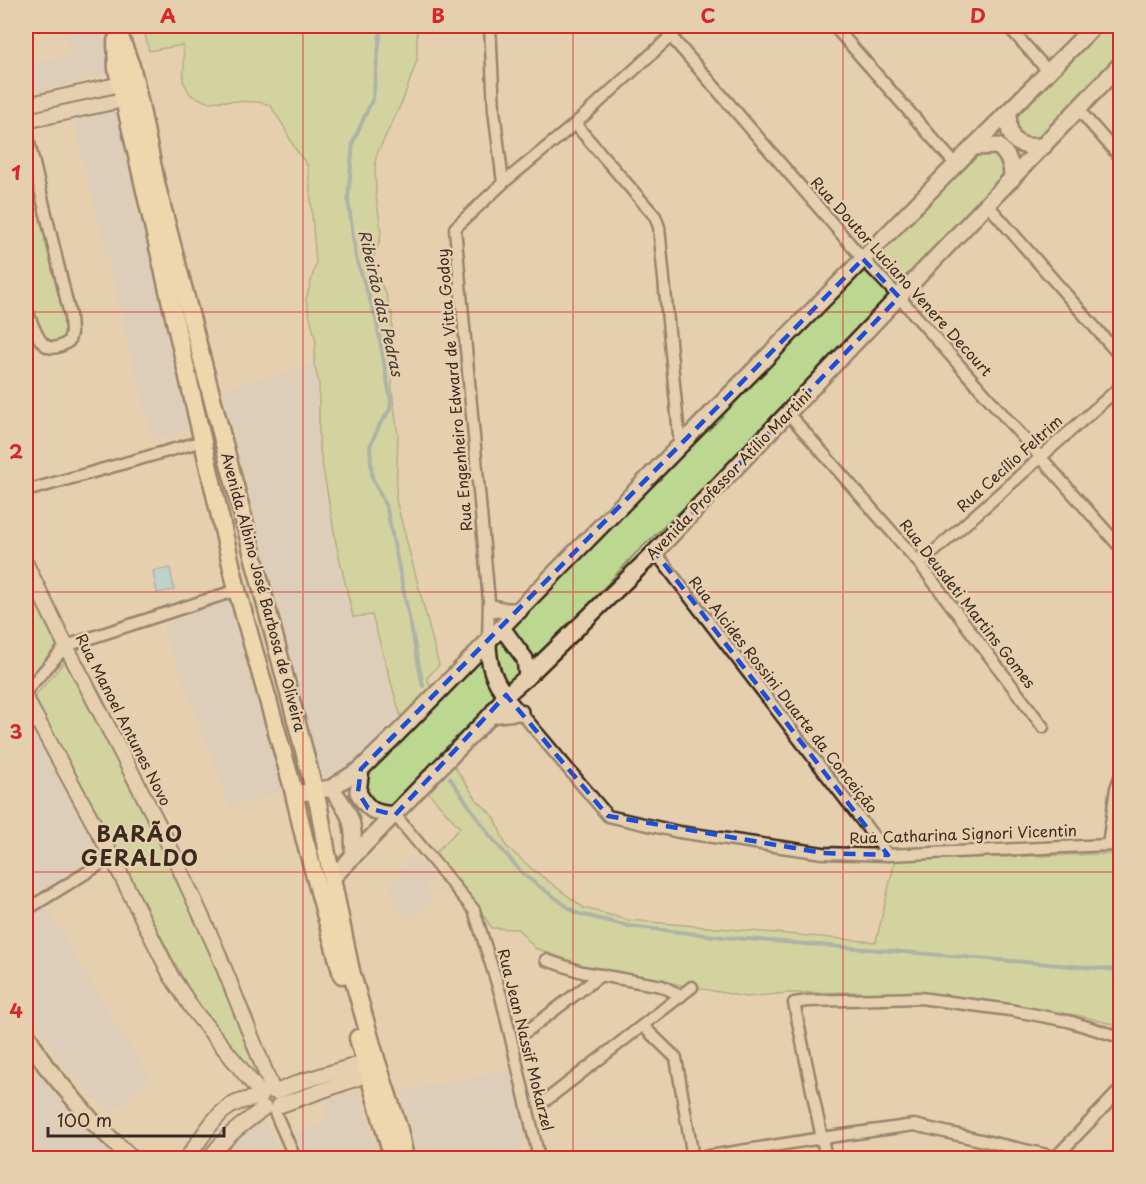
<svg xmlns="http://www.w3.org/2000/svg" width="1146" height="1184" font-family="'Playpen Sans',sans-serif">
  <style>
    .built { fill: #d6cbc3 }
    .green { fill: #bcd78f; stroke: #7c8056; stroke-width: 1.5 }
    .water { fill: #8dd6ee; stroke: #6c919b; stroke-width: 1.5 }
    .lines { fill: none; stroke-linecap: round; stroke-linejoin: round }
    .stream { stroke: #6c919b; stroke-width: 4 }
    .minor-casing { stroke: #3b2a1e; stroke-width: 15 }
    .tertiary-casing { stroke: #3b2a1e; stroke-width: 18 }
    .secondary-casing { stroke: #3b2a1e; stroke-width: 20 }
    .primary-casing { stroke: #3b2a1e; stroke-width: 21 }
    .minor { stroke: #e6cfaf; stroke-width: 10 }
    .tertiary { stroke: #e6cfaf; stroke-width: 14 }
    .secondary { stroke: #e6cfaf; stroke-width: 15 }
    .primary { stroke: #f8deab; stroke-width: 16 }
    .marked { fill: none; stroke: #1d4ed8; stroke-width: 4.5; stroke-dasharray: 12 8; stroke-linejoin: round }
    .grid { fill: none; stroke: #d62828; stroke-width: 1.5; stroke-opacity: 0.55 }
    .labels { text-anchor: middle; stroke-width: 5; stroke-linejoin: round; paint-order: stroke }
    .street-label { font-size: 15px; fill: #3b2a1e; stroke: #e6cfaf }
    .water-label { font-size: 16px; font-style: italic; fill: #433b33; stroke: #e6cfaf }
    .district-label { font-size: 21px; font-weight: bold; letter-spacing: 1.5px; fill: #3b2a1e; stroke: #e6cfaf }
    .neatline { fill: none; stroke: #d62828; stroke-width: 2 }
    .grid-label { font-size: 20px; text-anchor: middle; font-weight: bold; fill: #d62828 }
  </style>
  <rect width="100%" height="100%" fill="#e6cfaf"/>
  <filter id="ink" filterUnits="userSpaceOnUse"><feTurbulence type="fractalNoise" baseFrequency=".0167" numOctaves="2"/><feDisplacementMap in="SourceGraphic" scale="12" xChannelSelector="R" yChannelSelector="G"/><feConvolveMatrix kernelMatrix="1 2 1 2 8 2 1 2 1" color-interpolation-filters="sRGB"/></filter>
  <g filter="url(#ink)">
    <g class="built">
      <polygon points="63,26 102,26 109,74 26,95 26,65 70,54"/>
      <polygon points="121,106 194,429 152,440 72,116"/>
      <polygon points="314,364 319,383 319,445 353,617 372,615 404,727 361,769 319,785 256,525 222,389"/>
      <polygon points="233,595 286,791 230,808 162,625"/>
      <polygon points="26,718 102,856 26,902 26,717"/>
      <polygon points="413,857 435,877 425,887 435,898 415,919 412,917 411,919 395,904 396,896 388,885 400,875 397,871"/>
      <polygon points="48,907 71,950 150,1078 111,1114 58,1058 26,1011 26,920"/>
      <polygon points="26,1044 125,1158 26,1158"/>
      <polygon points="509,1068 527,1135 518,1158 416,1158 401,1092"/>
      <polygon points="358,1091 380,1158 304,1158 293,1134 327,1122 322,1101"/>
      <polygon points="263,1119 286,1158 217,1158 224,1148"/>
    </g>
    <g class="green">
      <polygon points="143,26 417,26 417,60 403,100 376,156 375,166 376,196 381,229 380,240 371,264 386,294 392,314 392,390 398,435 396,500 439,665 427,678 432,690 402,721 372,615 353,617 336,543 319,445 319,383 314,364 316,342 306,300 316,263 308,166 294,147 283,125 271,106 261,102 222,101 207,102 191,95 183,81 184,66 183,45 149,51"/>
      <polygon points="1096,26 1120,26 1120,59 711,482 635,554 501,699 450,760 477,800 495,818 506,846 531,868 584,908 628,920 876,942 895,860 1105,854 1120,855 1120,1026 1081,1016 918,994 852,992 788,993 746,997 590,968 535,948 518,929 492,928 474,902 435,853 460,828 420,783 393,811 380,810 364,796 366,769"/>
      <polygon points="26,138 69,315 68,340 48,346 26,304"/>
      <polygon points="26,564 66,646 26,687"/>
      <polygon points="67,659 136,793 212,952 268,1083 261,1087 196,1002 33,698"/>
    </g>
    <polygon class="water" points="170,568 174,590 157,593 153,571"/>
    <g class="lines">
      <g class="stream">
        <polyline points="381,26 373,98 353,142 348,199 356,258 376,318 391,402 390,410 380,424 370,446 372,477 387,509 423,686"/>
        <polyline points="450,778 490,836 524,875 576,913 628,926 723,937 1120,970"/>
      </g>
      <g class="minor-casing">
        <g id="minor">
          <polyline points="490,26 494,110 503,183"/>
          <polyline points="662,26 863,259 899,297 1120,547"/>
          <polyline points="834,26 956,165"/>
          <polyline points="1008,26 1048,71"/>
          <polyline points="1078,109 1120,157"/>
          <polyline points="575,124 647,207 655,216 659,227 680,446"/>
          <path d="M 26,130 L 70,315 L 71,333 L 69,341 C 41,362 35,329 26,308"/>
          <polyline points="987,204 1120,356"/>
          <polyline points="794,420 920,564 1043,727"/>
          <polyline points="26,491 203,441"/>
          <polyline points="655,552 888,855"/>
          <polyline points="920,564 1120,387"/>
          <polyline points="488,641 489,601 455,228 503,183 575,124 682,26"/>
          <polyline points="26,691 66,646 237,590"/>
          <polyline points="506,695 608,816 679,832 823,853 888,855 1108,845 1120,846"/>
          <polyline points="395,815 474,910 501,996 539,1158"/>
          <polyline points="1108,845 1116,788 1120,777"/>
          <polyline points="26,910 112,857"/>
          <polyline points="546,960 582,972 662,986 681,996"/>
          <polyline points="643,1026 676,1058 693,1158"/>
          <polyline points="527,1031 601,975"/>
          <polyline points="545,1101 692,987"/>
          <polyline points="274,1110 295,1158"/>
          <polyline points="697,1158 822,1138 914,1125 1056,1157"/>
          <polyline points="826,1158 794,1003 808,1001 920,998 1010,1010 1068,1021 1120,1037"/>
          <polyline points="1055,1158 1120,1090"/>
        </g>
      </g>
      <g class="tertiary-casing">
        <g id="tertiary">
          <polyline points="26,105 130,82"/>
          <polyline points="26,121 132,98"/>
          <polyline points="26,564 66,646 167,841 216,948 273,1091"/>
          <polyline points="26,699 112,857 171,976 194,1011 262,1095"/>
          <polyline points="276,1092 300,1082 374,1060"/>
          <polyline points="278,1106 378,1071"/>
          <path d="M 187,1158 C 198,1144 211,1120 225,1110 C 235,1101 248,1099 260,1098"/>
          <path d="M 210,1158 C 226,1135 242,1125 264,1108"/>
        </g>
      </g>
      <g class="secondary-casing">
        <g id="secondary">
          <path d="M 1009,111 C 1006,139 1015,149 1044,146"/>
          <path d="M 973,147 L 998,146 C 1009,156 1012,164 1012,179"/>
          <polyline points="492,608 507,611 519,611"/>
          <polyline points="502,628 525,659 527,677"/>
          <path d="M 488,641 C 488,661 492,680 506,695"/>
          <polyline points="491,715 506,713 520,712"/>
          <path d="M 361,769 L 358,792 C 368,811 374,813 395,815"/>
          <path d="M 331,788 C 352,815 355,823 353,857"/>
          <polyline points="295,794 331,788 361,769 398,733 973,147 1094,26"/>
          <polyline points="332,878 491,715 506,695 527,677 655,552 1120,65"/>
          <polyline points="26,1033 45,1065 93,1122 131,1158"/>
        </g>
      </g>
      <g class="primary-casing">
        <g id="primary">
          <polyline points="116,26 131,66 135,81 157,187 319,808 327,854 351,971 376,1059 399,1130 405,1158"/>
          <polyline points="116,41 117,69 237,590 292,785 304,837 342,975"/>
          <polyline points="358,1038 393,1158"/>
        </g>
      </g>
      <use href="#minor" class="minor"/>
      <use href="#tertiary" class="tertiary"/>
      <use href="#secondary" class="secondary"/>
      <use href="#primary" class="primary"/>
    </g>
  </g>
  <path d="M0 0H1146V1184H0ZM 863,259 L 899,297 L 655,552 L 888,855 L 823,853 L 608,816 L 506,695 L 395,815 L 368,808 L 358,792 L 361,769 Z" fill="#e6cfaf" fill-opacity=".55" fill-rule="evenodd"/>
  <path class="marked" d="M 863,259 L 899,297 L 655,552 L 888,855 L 823,853 L 608,816 L 506,695 L 395,815 L 368,808 L 358,792 L 361,769 Z"/>
  <path class="grid" d="M 303,26 L 303,1158M 573,26 L 573,1158M 843,26 L 843,1158M 26,312 L 1120,312M 26,592 L 1120,592M 26,872 L 1120,872"/>
  <g class="labels">
    <g class="street-label">
      <text transform="translate(901 277) rotate(48)" y="5">Rua Doutor Luciano Venere Decourt</text>
      <text transform="translate(455 390) rotate(-95)" y="5">Rua Engenheiro Edward de Vitta Godoy</text>
      <text transform="translate(1010 464) rotate(-42)" y="5">Rua Cecílio Feltrim</text>
      <text transform="translate(729 475) rotate(-46)" y="5">Avenida Professor Atílio Martini</text>
      <text transform="translate(263 592) rotate(75)" y="5">Avenida Albino José Barbosa de Oliveira</text>
      <text transform="translate(967 604) rotate(52)" y="5">Rua Deusdeti Martins Gomes</text>
      <text transform="translate(783 695) rotate(52)" y="5">Rua Alcides Rossini Duarte da Conceição</text>
      <text transform="translate(123 720) rotate(63)" y="5">Rua Manoel Antunes Novo</text>
      <text transform="translate(963 835) rotate(-2)" y="5">Rua Catharina Signori Vicentin</text>
      <text transform="translate(525 1040) rotate(76)" y="5">Rua Jean Nassif Mokarzel</text>
    </g>
    <g class="water-label">
      <text transform="translate(381 303) rotate(77)" y="6">Ribeirão das Pedras</text>
    </g>
    <g class="district-label">
      <text x="140" y="842">BARÃO<tspan x="140" dy="24">GERALDO</tspan></text>
    </g>
  </g>
  <rect width="1146" height="1184" fill="none" stroke="#e6cfaf" stroke-width="66"/>
  <path d="M48 1127v9h176v-9" fill="none" stroke="#3b2a1e" stroke-width="3"/>
  <text x="57" y="1127" font-size="18" fill="#3b2a1e" stroke="#e6cfaf" stroke-width="4.5" paint-order="stroke">100 m</text>
  <rect x="33" y="33" width="1080" height="1118" class="neatline"/>
  <g class="grid-label">
    <text x="168" y="23">A</text>
    <text x="438" y="23">B</text>
    <text x="708" y="23">C</text>
    <text x="978" y="23">D</text>
    <text x="16" y="180">1</text>
    <text x="16" y="459">2</text>
    <text x="16" y="739">3</text>
    <text x="16" y="1018">4</text>
  </g>
</svg>
